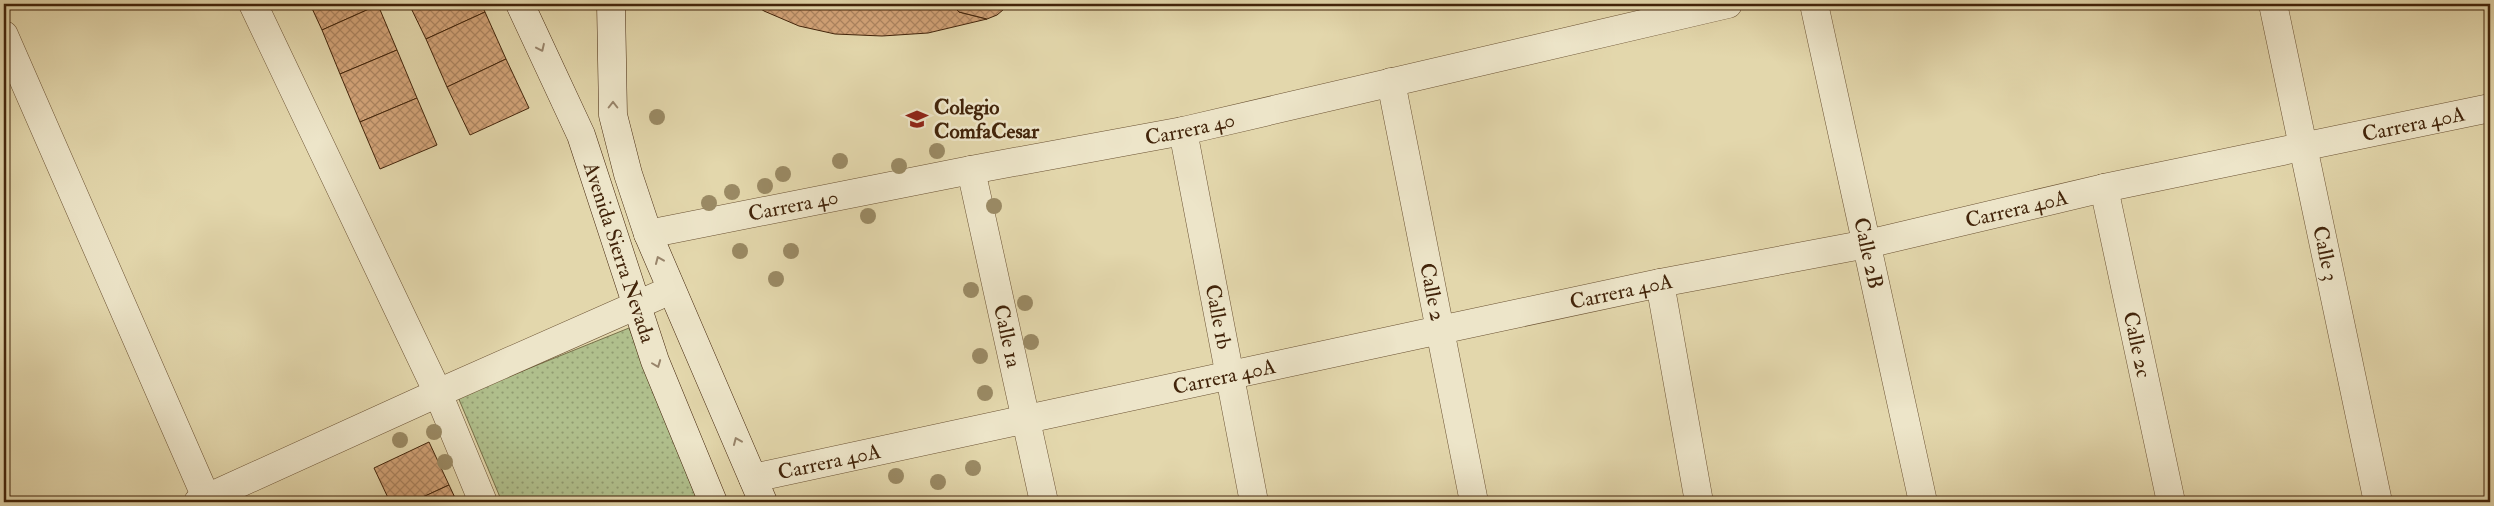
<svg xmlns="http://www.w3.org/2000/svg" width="2494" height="506" font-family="'IM FELL Double Pica',serif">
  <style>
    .grass { fill: url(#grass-dots); stroke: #79724b }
    .building { fill: url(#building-cross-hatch); stroke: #42240a }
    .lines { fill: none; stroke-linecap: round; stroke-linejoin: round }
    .minor-casing { stroke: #6a5132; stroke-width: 29 }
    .secondary-casing { stroke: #42240a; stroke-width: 29 }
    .minor { stroke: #ede5c9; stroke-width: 28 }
    .secondary { stroke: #ede5c9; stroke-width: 28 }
    .tree { fill: #9a8a64 }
    .oneway { stroke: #98846a }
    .labels { text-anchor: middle; stroke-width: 5; stroke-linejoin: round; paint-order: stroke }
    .poi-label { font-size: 21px; font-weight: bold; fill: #42240a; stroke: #ede5c9; text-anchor: start }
    .street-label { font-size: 21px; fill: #42240a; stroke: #ede5c9 }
  </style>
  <defs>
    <pattern id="grass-dots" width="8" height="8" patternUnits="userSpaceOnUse" patternTransform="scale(1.25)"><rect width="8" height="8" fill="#b0bf8c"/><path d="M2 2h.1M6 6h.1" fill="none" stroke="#919b71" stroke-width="1.8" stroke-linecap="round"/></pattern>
    <pattern id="building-cross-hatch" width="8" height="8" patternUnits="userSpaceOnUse" patternTransform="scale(1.25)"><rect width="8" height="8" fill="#d3a479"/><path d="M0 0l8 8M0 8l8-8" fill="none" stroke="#ad8561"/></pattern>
  </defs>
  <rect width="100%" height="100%" fill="#e3d7ac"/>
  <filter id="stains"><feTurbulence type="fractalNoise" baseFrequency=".004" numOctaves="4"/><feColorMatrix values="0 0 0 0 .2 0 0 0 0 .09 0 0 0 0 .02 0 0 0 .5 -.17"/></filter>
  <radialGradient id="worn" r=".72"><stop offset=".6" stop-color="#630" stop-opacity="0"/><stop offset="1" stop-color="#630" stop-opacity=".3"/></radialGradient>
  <polygon class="grass" points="629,328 698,502 502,502 458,397"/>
  <g class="building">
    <polygon points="310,4 377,4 378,5 322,30"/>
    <polygon points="409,4 481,4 485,12 426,39"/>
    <polygon points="754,4 952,4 959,12 987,19 928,33 882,36 835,34 799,26 764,11"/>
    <polygon points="952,4 1010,4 997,15 987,19 959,12"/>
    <polygon points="378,5 397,50 340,74 322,30"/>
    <polygon points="485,12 506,59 447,87 426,39"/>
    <polygon points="397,50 417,98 360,122 340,74"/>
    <polygon points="506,59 529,108 470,135 447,87"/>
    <polygon points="417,98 437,145 380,169 360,122"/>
    <polygon points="429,442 449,485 412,502 390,502 374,468"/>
    <polygon points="449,485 457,502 412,502"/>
  </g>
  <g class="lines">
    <g class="minor-casing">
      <g id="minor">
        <polyline points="253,4 438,393 483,502"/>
        <path id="s1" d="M 1814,4 L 1923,502"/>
        <path id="s2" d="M 2273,4 L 2378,502"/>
        <polyline points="4,35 208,502"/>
        <path id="s3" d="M 1391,82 L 1474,502"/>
        <path id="s4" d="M 1183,131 L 1254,502"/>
        <path id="s5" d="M 971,170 L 1044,502"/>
        <path id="s6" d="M 2104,188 L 2171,502"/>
        <path id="s7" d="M 648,234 L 971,170 L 1183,131 L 1728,4"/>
        <polyline points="1660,283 1699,502"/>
        <path id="s8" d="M 753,478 L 1440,330 L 1660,283 L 1867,244 L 2104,188 L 2490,108"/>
        <polyline points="198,502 438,393 671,290"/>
      </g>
    </g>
    <g class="secondary-casing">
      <g id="secondary">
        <path id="s9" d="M 520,4 L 581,135 L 655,361 L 713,502"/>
        <polyline points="611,4 613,115 628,174 648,234 763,502"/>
      </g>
    </g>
    <use href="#minor" class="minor"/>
    <use href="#secondary" class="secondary"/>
  </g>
  <g class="tree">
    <circle cx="657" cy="117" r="8"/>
    <circle cx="937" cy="151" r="8"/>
    <circle cx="840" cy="161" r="8"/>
    <circle cx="899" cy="166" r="8"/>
    <circle cx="783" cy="174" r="8"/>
    <circle cx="765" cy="186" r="8"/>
    <circle cx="732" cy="192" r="8"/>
    <circle cx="709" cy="203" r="8"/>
    <circle cx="994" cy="206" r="8"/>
    <circle cx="868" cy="216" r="8"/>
    <circle cx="740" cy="251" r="8"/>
    <circle cx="791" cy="251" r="8"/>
    <circle cx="776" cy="279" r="8"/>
    <circle cx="971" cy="290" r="8"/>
    <circle cx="1025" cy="303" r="8"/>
    <circle cx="1031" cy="342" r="8"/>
    <circle cx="980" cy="356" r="8"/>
    <circle cx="985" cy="393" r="8"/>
    <circle cx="434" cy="432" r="8"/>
    <circle cx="400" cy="440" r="8"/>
    <circle cx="445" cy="462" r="8"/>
    <circle cx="973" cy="468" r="8"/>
    <circle cx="896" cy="476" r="8"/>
    <circle cx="938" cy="482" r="8"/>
  </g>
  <defs><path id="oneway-chevron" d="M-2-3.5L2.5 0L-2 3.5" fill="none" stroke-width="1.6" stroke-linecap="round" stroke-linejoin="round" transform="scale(1.25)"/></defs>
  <g class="oneway">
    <use href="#oneway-chevron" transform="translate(541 48) rotate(65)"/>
    <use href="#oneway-chevron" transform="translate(613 105) rotate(-90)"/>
    <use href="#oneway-chevron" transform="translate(659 260) rotate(-113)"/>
    <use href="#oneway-chevron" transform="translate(657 364) rotate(69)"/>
    <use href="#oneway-chevron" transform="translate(737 441) rotate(-113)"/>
  </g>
  <defs>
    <g id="school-bare" transform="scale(1.725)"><path d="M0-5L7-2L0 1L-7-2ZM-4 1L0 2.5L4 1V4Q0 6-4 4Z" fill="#8f2418" stroke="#ede5c9" stroke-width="2.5" paint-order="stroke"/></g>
  </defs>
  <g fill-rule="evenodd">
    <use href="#school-bare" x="917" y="119"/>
  </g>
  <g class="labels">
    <g class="poi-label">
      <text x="934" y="114">Colegio<tspan x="934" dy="24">ComfaCesar</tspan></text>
    </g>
    <g class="street-label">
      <text dy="7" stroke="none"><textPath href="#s8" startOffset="1698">Carrera 40A</textPath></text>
      <text dy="7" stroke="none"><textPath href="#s7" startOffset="552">Carrera 40</textPath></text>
      <text dy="7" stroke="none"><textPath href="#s7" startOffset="148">Carrera 40</textPath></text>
      <text dy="7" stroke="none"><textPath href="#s8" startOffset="1292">Carrera 40A</textPath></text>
      <text dy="7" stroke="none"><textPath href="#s9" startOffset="268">Avenida Sierra Nevada</textPath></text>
      <text dy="7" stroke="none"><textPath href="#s1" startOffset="255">Calle 2B</textPath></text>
      <text dy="7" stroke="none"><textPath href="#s2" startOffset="255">Calle 3</textPath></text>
      <text dy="7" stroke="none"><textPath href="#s3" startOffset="214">Calle 2</textPath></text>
      <text dy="7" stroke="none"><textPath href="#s8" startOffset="888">Carrera 40A</textPath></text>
      <text dy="7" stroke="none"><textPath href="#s4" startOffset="189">Calle 1b</textPath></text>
      <text dy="7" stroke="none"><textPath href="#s5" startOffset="170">Calle 1a</textPath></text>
      <text dy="7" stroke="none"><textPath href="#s6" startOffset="160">Calle 2c</textPath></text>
      <text dy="7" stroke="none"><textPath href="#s8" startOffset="482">Carrera 40A</textPath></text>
      <text dy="7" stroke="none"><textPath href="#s8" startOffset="78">Carrera 40A</textPath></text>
    </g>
  </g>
  <rect width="2494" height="506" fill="none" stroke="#e3d7ac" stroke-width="20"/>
  <rect x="5" y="5" width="2484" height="496" fill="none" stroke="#42240a" stroke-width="2.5"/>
  <rect x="10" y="10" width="2474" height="486" fill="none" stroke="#42240a"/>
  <rect width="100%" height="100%" filter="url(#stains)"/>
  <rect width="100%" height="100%" fill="url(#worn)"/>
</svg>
